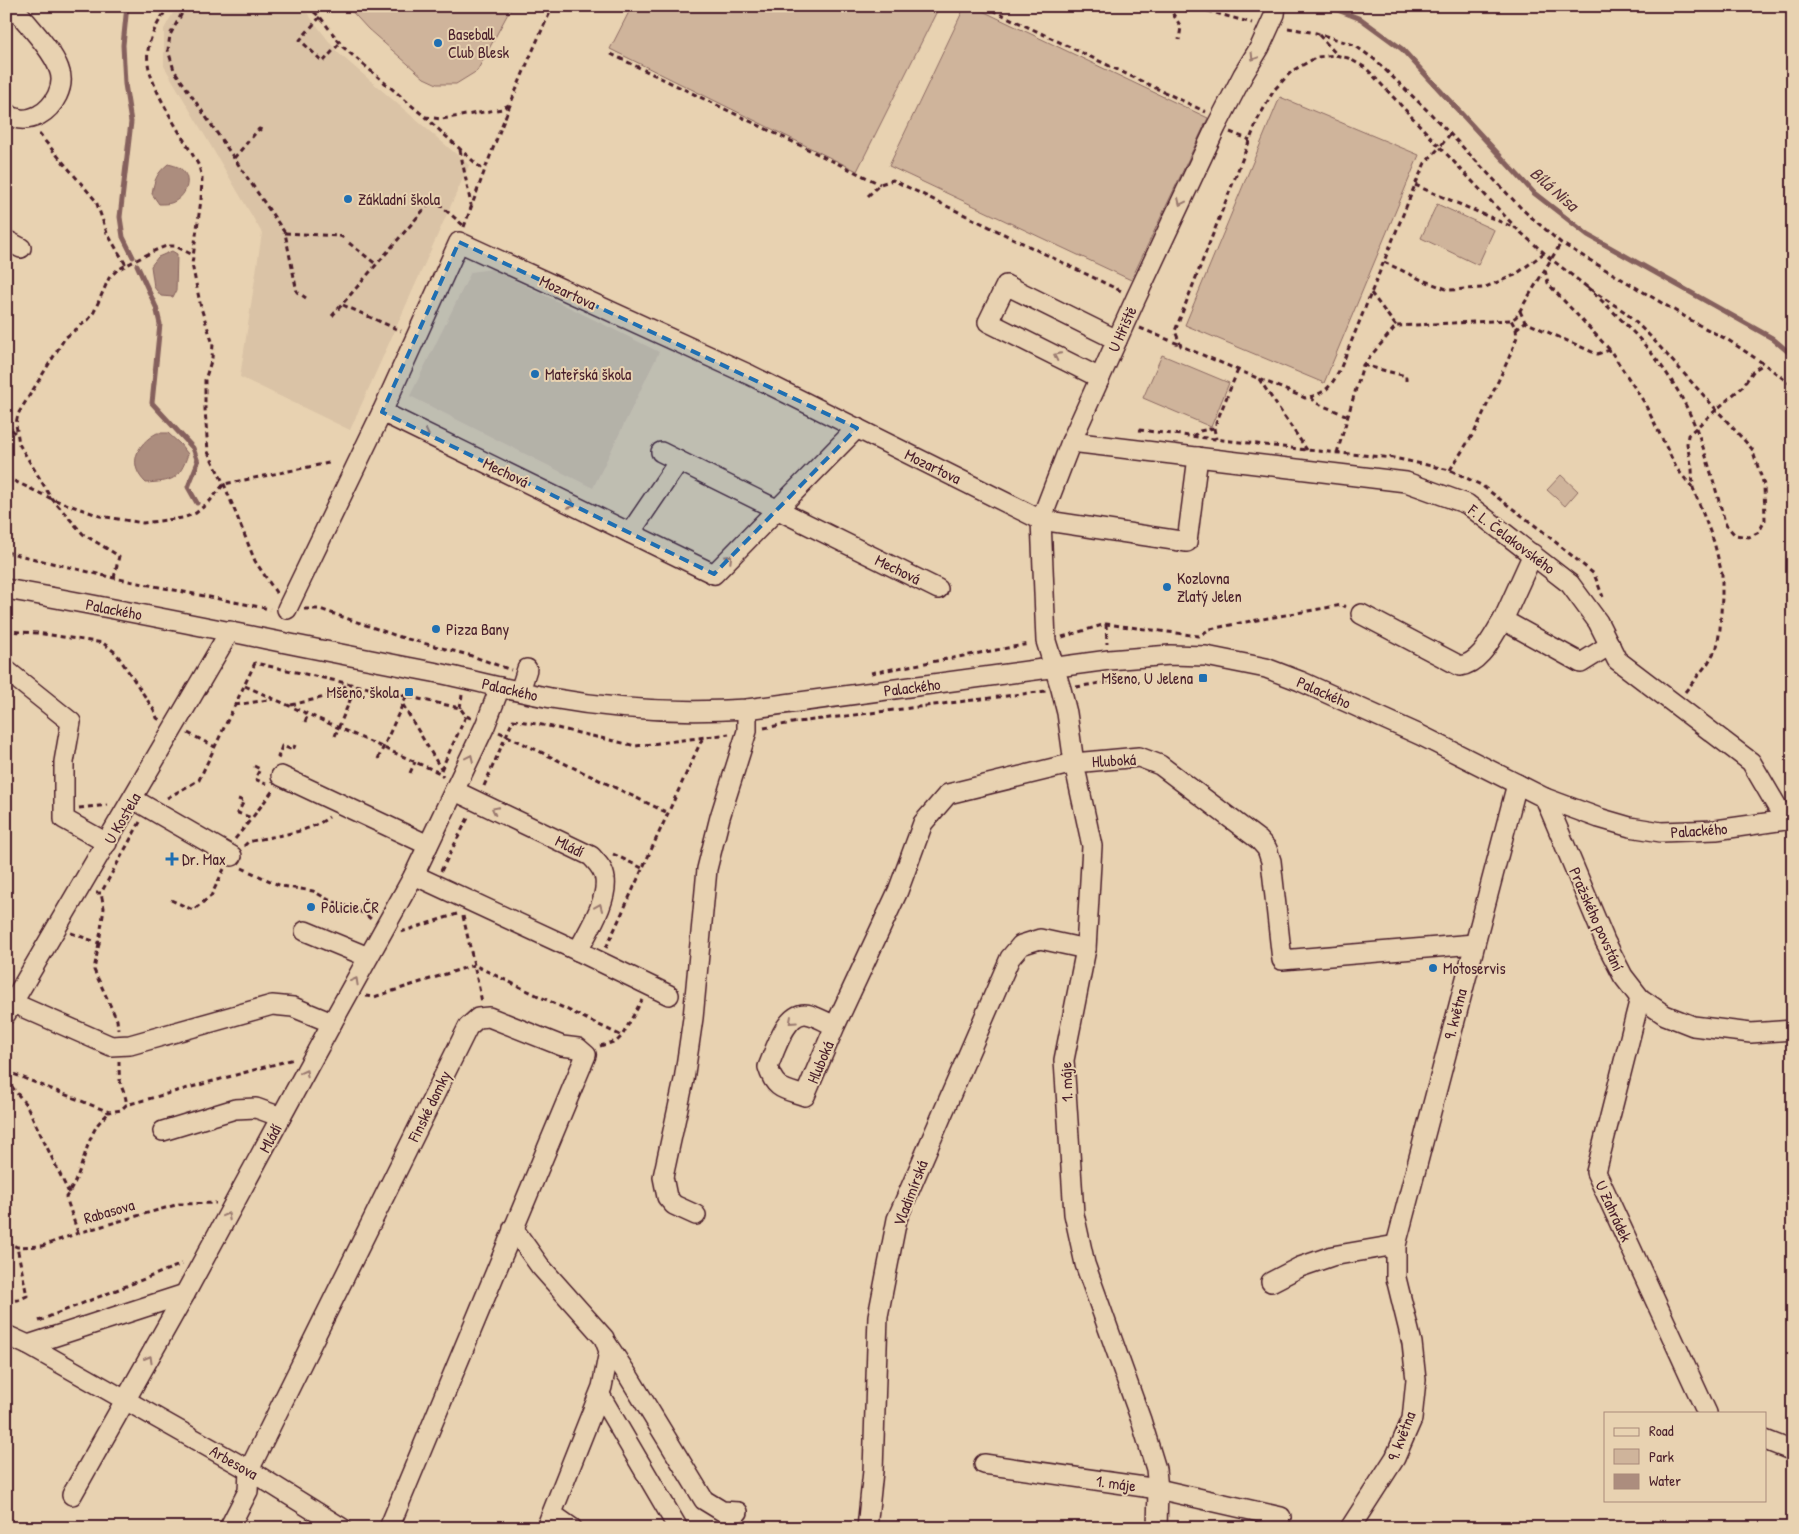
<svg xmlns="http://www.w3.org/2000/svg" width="1799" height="1534" font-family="'Patrick Hand',sans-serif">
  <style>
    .built { fill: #dac3a6 }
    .green { fill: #cfb49b; stroke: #8c6a63 }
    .water { fill: #ac8d7e; stroke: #85615d }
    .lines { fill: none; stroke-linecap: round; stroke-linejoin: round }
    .stream { stroke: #85615d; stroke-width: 5 }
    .minor-casing { stroke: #4a1f2b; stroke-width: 22 }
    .path { stroke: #4a1f2b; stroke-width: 3; stroke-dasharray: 5 4; stroke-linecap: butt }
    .minor { stroke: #e8d2b1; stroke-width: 19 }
    .oneway { stroke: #99786e }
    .marked { fill: #1f6fb2; fill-opacity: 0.2; stroke: #1f6fb2; stroke-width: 4; stroke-dasharray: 10 6; stroke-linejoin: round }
    .poi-dot { fill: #1f6fb2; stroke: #e8d2b1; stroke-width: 2 }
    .labels { text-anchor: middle; stroke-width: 4; stroke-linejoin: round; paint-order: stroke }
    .poi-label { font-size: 16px; fill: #4a1f2b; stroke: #e8d2b1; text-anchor: start }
    .street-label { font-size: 16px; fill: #4a1f2b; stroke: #e8d2b1 }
    .water-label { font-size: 18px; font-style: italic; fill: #5e353c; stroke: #e8d2b1 }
  </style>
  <rect width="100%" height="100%" fill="#e8d2b1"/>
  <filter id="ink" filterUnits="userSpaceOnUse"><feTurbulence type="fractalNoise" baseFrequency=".02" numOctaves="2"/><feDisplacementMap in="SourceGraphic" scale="10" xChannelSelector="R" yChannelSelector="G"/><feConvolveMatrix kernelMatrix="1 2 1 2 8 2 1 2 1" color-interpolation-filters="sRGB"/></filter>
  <g filter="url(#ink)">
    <g class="built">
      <polygon points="177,6 299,6 308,14 337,52 469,165 350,430 240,377 262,233 164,66 164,29"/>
      <polygon points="492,269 659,352 593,488 410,396 471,272"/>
    </g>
    <g class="green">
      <polygon points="347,6 512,6 477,71 456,84 437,84 424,78 368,29"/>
      <polygon points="632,6 928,6 937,11 857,171 610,49"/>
      <polygon points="965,6 972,6 1208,118 1131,280 889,166"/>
      <polygon points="1280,97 1419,155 1324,383 1185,325"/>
      <polygon points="1437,204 1494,230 1478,265 1421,238"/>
      <polygon points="1162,355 1229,383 1211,427 1143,398"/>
      <polygon points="1561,475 1578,491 1565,506 1547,490"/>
    </g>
    <g class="water">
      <path d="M 168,164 C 172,165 177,166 180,168 C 194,178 186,198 171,203 C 168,204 163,204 159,204 L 152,194 C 154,180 157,173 168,164 Z"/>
      <polygon points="172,251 177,254 176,291 173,297 161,296 154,287 151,266 158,257"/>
      <path d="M 157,433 L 168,433 L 180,444 L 188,454 C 179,481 172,481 146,483 C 127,465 136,444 157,433 Z"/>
    </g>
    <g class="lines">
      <g class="stream">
        <polyline points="127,6 123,45 125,84 131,122 120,217 123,237 133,257"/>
        <polyline points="1327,6 1361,19 1402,49 1534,193 1588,235 1772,338 1793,356"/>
        <polyline points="137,265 156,307 160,324 152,403 193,448 198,462 188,487 197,503"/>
      </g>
      <g class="minor-casing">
        <g id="minor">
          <path d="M 6,113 C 17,121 27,121 39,115 C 54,107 66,86 59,69 C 52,49 26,23 13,6"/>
          <polyline points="6,240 21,248"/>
          <polyline points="1100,378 988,322 1006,285 1117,340"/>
          <polyline points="382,412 714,574 857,428"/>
          <polyline points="1071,442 1406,482 1467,504 1570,584 1598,622 1617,660 1751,762 1785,820"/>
          <polyline points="661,452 938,589"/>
          <polyline points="630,533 679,461"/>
          <polyline points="1533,554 1503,620 1581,663 1610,645"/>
          <path d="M 6,589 C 149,614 291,645 433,672 C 473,680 512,691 551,698 C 617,710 681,713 747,709 L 1109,660 L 1170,655 L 1206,656 L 1266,668 L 1300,681 L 1420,735 L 1545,798 L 1599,818 L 1630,827 L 1661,832 L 1716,830 L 1793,819"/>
          <polyline points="287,609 382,412 459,242 750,375 1041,520 1187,542 1198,457"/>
          <path d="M 1361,614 L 1460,666 C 1481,663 1492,637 1503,620"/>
          <polyline points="6,670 71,722 64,762 64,819 107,843"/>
          <polyline points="520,691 527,669"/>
          <polyline points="281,776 428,845"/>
          <path d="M 455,791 L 591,856 C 597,863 604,869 605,879 C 608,901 588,931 578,951"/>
          <polyline points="1545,798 1605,941 1623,976 1640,998 1665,1015 1693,1026 1751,1033 1793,1030"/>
          <polyline points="133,799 232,856"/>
          <polyline points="414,875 578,951 669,995"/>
          <polyline points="305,931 368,957"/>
          <polyline points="1640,998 1596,1172 1707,1413"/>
          <polyline points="13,1003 111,1046 130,1045 272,1005 293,1007 332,1023"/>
          <polyline points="6,1014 230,631"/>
          <path d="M 835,1026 C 828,1023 812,1014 805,1014 C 785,1014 775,1051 768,1067 C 775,1090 784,1089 805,1096 L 835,1026 L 898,891 L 923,823 L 948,794 L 1074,763 L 1139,757 L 1160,765 L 1259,840 L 1267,849 L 1271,861 L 1282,960 L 1474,944"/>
          <polyline points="163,1131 235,1109 256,1108 281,1117"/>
          <polyline points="696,1215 674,1205 667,1197 663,1177 684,1080 693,1018 707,869 720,817 747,731 747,709"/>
          <polyline points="513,1228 540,1266 604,1338 609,1351 602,1387 546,1528"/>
          <polyline points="1271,1282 1300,1267 1332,1256 1396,1245"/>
          <polyline points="6,1335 28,1345 249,1470 342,1528"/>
          <polyline points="607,1344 629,1377 704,1500 722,1511 738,1512"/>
          <polyline points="28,1345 185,1294"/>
          <polyline points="600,1395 678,1528"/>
          <polyline points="1765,1440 1793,1451"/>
          <polyline points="984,1464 1158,1489 1281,1517"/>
          <polyline points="72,1495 185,1294 332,1023 414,875 485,726 500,687"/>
          <polyline points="552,1514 572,1528"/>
          <polyline points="229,1528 248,1491 249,1470 468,1027 478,1018 489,1017 562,1046 578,1048 586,1055 389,1528"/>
          <polyline points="867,1528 873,1471 878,1316 897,1219 1010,958 1021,945 1040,939 1086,949"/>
          <polyline points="1157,1528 1158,1489 1156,1469 1141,1420 1085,1264 1074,1214 1064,1060 1086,949 1092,846 1074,763 1067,713 1061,689 1046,641 1041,520 1071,442 1136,298 1216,127 1243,75 1260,47 1275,14 1276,6"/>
          <polyline points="1350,1528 1395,1458 1412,1419 1416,1380 1412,1343 1396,1278 1396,1245 1517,784"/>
        </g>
      </g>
      <g class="path">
        <path d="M 169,6 C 158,22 145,42 148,63 C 151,90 185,140 199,166 L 202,178 L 201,200 L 192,264 L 201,308 L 213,344 L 212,358 L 205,380 L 205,409 L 208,452 L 224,484 L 255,561 L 277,594"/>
        <polyline points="186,6 170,35 168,50 174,70 285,233 297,292 306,298"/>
        <polyline points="307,6 320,17 343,47 425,117 483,170"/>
        <polyline points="984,6 1206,112"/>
        <polyline points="1168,6 1181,27 1179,40"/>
        <polyline points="1190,6 1252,23"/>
        <polyline points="320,17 300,40 323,62 339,44"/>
        <polyline points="1288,28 1316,33 1354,45 1374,59 1431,114 1523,210 1561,243 1699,325 1728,340 1764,364 1793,386"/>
        <polyline points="1319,35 1338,56"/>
        <polyline points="611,54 880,184"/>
        <polyline points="425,117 442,119 502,109 510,104"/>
        <polyline points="1230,132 1250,140"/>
        <polyline points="39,134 96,201 107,233 126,265"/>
        <path d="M 1450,134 L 1440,147 L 1366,68 L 1348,58 L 1335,55 L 1317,57 L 1292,71 L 1274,90 L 1258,119 L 1175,331 L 1181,346 L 1305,398 C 1328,393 1331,386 1341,367 L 1415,185 L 1425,163 L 1440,147 L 1518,230 L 1551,259 L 1587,287 L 1625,312 L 1650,336 L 1752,449 L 1764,485 L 1765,520 L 1759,532 L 1749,537 L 1735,535 L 1726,525 C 1714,486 1705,444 1687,408 C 1663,359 1626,323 1587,287"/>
        <polyline points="460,150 471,205"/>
        <polyline points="234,158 259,129 264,131"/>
        <polyline points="1415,185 1515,228"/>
        <polyline points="868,196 880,184 893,180 1121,291"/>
        <path d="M 464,227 C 491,152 519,78 553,6"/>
        <polyline points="285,233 340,236 344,238"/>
        <polyline points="349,243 377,265"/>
        <polyline points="1384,262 1422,280 1449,290 1483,288 1515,275 1544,253"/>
        <polyline points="1545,270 1548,283 1552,288 1610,350 1644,402 1677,469 1692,487"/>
        <polyline points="1371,293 1396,326"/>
        <polyline points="343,305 401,331"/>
        <polyline points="1520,311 1525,322"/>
        <polyline points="332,316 433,199 464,226"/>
        <polyline points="1140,328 1181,345"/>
        <polyline points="1516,329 1525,322 1597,354 1610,350"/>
        <polyline points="1363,365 1406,376 1406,381"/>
        <polyline points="1259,379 1307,450"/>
        <polyline points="1311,397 1316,403 1348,416"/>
        <polyline points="6,422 17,436"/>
        <polyline points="1214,428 1216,439"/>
        <polyline points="1139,430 1307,450 1394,458 1450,470 1481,485 1541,530 1594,574 1603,597"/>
        <polyline points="1193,437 1200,431 1214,428 1238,370"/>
        <polyline points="1337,453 1363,365 1396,326 1511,320 1516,317 1561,243"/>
        <polyline points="1450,470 1475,431 1508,360 1517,337 1516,329 1511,320"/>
        <polyline points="6,477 52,499 100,516 143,523 183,518 196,513 210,501 224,484 329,463"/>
        <polyline points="6,552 114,578 270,609"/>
        <polyline points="114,578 119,556 83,534 52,499 19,444 16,424 18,414 65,338 89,319 94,312 109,278 117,270 154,251 166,246 175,246 193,255"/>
        <polyline points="304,609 320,609 400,637 469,655 511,670"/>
        <polyline points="1106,624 1107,644"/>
        <polyline points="6,631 37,633 103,643 116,653 154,710 157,718 160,720"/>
        <polyline points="1062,637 1106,624 1199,636 1210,629 1240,623 1342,605 1346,607"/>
        <polyline points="871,673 1029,644"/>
        <polyline points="245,686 440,773 443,777"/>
        <polyline points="1076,687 1107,682 1108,677"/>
        <polyline points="1685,692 1708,663 1717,647 1720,629 1722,597 1722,574 1714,542 1693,488 1692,469 1687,444 1688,435 1743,386 1754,370 1764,364"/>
        <polyline points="235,705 274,699"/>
        <polyline points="291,705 333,695 347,685"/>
        <polyline points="403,705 441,769"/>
        <polyline points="460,708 462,695"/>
        <polyline points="305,722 308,714"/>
        <polyline points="764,728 798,722 1046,691"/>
        <polyline points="499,732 668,813"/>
        <polyline points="188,733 215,747"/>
        <polyline points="335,736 356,686"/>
        <polyline points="280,758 278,757 282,746 293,750 295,745"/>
        <polyline points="378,759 406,697"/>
        <polyline points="254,766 260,769 255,779 266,784"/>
        <polyline points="441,770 466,716"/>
        <polyline points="410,773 415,762"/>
        <polyline points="484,786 513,720 548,726 636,746 729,734"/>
        <polyline points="167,798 199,780 255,663 460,708 466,716 471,718"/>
        <polyline points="238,799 244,801 238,813 252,818 274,789"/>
        <polyline points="79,808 108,805"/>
        <polyline points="235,839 252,818"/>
        <path d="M 244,846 L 248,842 C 275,835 307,834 329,817"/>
        <polyline points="613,854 642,868"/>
        <polyline points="242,868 281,886 313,891 329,900 364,913 372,920"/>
        <polyline points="441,871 469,816"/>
        <polyline points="96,893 101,893 140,822"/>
        <polyline points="171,900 193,910 211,896 224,869"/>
        <polyline points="463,916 474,965 622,1036"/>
        <polyline points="401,932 457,914"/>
        <polyline points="71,933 99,943 104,908 101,893"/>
        <polyline points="99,943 94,970 117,1020 118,1029"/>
        <polyline points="606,948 703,737"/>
        <polyline points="366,996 374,997 474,965 482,1002"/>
        <polyline points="6,1037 10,1030"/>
        <polyline points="600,1046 617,1041 622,1036 642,1000"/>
        <path d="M 119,1061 C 119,1069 119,1077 121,1085 C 123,1092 127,1097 126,1105"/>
        <polyline points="6,1071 109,1112 121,1110 126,1105 294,1059"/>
        <polyline points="6,1079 27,1106 69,1193"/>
        <path d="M 78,1233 L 66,1197 C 83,1174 84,1145 98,1124 C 101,1120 106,1116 109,1112"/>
        <polyline points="6,1242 17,1247 42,1246 78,1233 179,1204 216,1203"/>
        <polyline points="6,1301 18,1300 27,1296 17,1247"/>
        <polyline points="39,1321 53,1315 182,1264"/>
      </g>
      <use href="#minor" class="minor"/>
    </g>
    <defs><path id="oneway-chevron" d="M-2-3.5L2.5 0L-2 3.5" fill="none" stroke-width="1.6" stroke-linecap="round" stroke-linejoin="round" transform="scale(1.25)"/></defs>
    <g class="oneway">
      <use href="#oneway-chevron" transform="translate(1254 57) rotate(122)"/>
      <use href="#oneway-chevron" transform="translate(1181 202) rotate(115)"/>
      <use href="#oneway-chevron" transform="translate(1057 356) rotate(-154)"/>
      <use href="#oneway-chevron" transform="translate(426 434) rotate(26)"/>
      <use href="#oneway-chevron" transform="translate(572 505) rotate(26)"/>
      <use href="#oneway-chevron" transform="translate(729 558) rotate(-45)"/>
      <use href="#oneway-chevron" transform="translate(470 758) rotate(-65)"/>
      <use href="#oneway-chevron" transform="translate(495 810) rotate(-154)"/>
      <use href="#oneway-chevron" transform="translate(599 907) rotate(-67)"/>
      <use href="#oneway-chevron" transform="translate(355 981) rotate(-61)"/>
      <use href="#oneway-chevron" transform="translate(792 1021) rotate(138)"/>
      <use href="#oneway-chevron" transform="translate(305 1073) rotate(-62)"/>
      <use href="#oneway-chevron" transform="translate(227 1216) rotate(-62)"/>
      <use href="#oneway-chevron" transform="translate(149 1359) rotate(-60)"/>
    </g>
  </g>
  <path class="marked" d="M 459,242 L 857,428 L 714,574 L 382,412 Z"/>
  <g class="poi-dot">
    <circle cx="438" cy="43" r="5"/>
    <circle cx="348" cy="199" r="5"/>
    <circle cx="535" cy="374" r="5"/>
    <circle cx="1167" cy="587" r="5"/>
    <circle cx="436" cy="629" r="5"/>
    <rect x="1198" y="673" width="10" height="10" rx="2.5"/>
    <rect x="404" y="687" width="10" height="10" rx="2.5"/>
    <path d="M169.5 851.5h5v5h5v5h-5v5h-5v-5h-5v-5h5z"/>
    <circle cx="311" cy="907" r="5"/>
    <circle cx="1433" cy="968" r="5"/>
  </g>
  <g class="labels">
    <g class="poi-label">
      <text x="448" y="40">Baseball<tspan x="448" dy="18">Club Blesk</tspan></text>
      <text x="358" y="205">Základní škola</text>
      <text x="545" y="380">Mateřská škola</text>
      <text x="1177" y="584">Kozlovna<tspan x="1177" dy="18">Zlatý Jelen</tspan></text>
      <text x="446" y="635">Pizza Bany</text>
      <text x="1193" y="684" text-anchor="end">Mšeno, U Jelena</text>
      <text x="399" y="698" text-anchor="end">Mšeno, škola</text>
      <text x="182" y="865">Dr. Max</text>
      <text x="321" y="913">Policie ČR</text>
      <text x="1443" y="974">Motoservis</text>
    </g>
    <g class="street-label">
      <text transform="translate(568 292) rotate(25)" y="6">Mozartova</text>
      <text transform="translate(1122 329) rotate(-66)" y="6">U Hřiště</text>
      <text transform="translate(933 466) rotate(26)" y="6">Mozartova</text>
      <text transform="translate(506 472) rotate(26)" y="6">Mechová</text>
      <text transform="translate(1512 539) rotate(37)" y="6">F. L. Čelakovského</text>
      <text transform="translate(898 569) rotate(26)" y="6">Mechová</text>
      <text transform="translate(114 609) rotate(11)" y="6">Palackého</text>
      <text transform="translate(912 687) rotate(-7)" y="6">Palackého</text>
      <text transform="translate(510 689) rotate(13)" y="6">Palackého</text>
      <text transform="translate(1324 692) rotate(24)" y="6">Palackého</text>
      <text transform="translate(1114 760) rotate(-3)" y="6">Hluboká</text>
      <text transform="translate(122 818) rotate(-60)" y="6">U Kostela</text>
      <text transform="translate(1699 830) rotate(-4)" y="6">Palackého</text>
      <text transform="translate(570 846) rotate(26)" y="6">Mládí</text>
      <text transform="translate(1597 919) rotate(66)" y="6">Pražského povstání</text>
      <text transform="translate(1455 1014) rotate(-76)" y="6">9. května</text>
      <text transform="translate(820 1062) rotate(-67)" y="6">Hluboká</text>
      <text transform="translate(1066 1082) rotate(-92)" y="6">1. máje</text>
      <text transform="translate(429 1106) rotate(-64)" y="6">Finské domky</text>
      <text transform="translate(270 1138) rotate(-62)" y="6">Mládí</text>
      <text transform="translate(910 1193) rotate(-69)" y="6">Vladimírská</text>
      <text transform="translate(109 1211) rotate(-16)" y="6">Rabasova</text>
      <text transform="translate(1614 1211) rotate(65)" y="6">U Zahrádek</text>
      <text transform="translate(1401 1436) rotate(-69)" y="6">9. května</text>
      <text transform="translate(234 1462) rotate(30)" y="6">Arbesova</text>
      <text transform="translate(1116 1483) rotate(8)" y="6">1. máje</text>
    </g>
    <g class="water-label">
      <text transform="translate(1554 189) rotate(41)" y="6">Bílá Nisa</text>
    </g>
  </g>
  <rect width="1799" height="1534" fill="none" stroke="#e8d2b1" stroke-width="25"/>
  <rect x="12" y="12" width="1774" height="1509" fill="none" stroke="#4a1f2b" stroke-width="2" filter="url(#ink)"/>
  <rect x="1604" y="1412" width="162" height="90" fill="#e8d2b1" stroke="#a98a7b"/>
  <rect x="1614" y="1428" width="25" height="8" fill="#e8d2b1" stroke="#a98a7b"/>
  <text x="1649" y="1436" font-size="15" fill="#4a1f2b">Road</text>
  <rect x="1614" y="1449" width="25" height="15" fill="#cfb49b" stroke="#a98a7b"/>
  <text x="1649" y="1462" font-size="15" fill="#4a1f2b">Park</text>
  <rect x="1614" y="1474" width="25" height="15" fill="#ac8d7e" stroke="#a98a7b"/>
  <text x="1649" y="1486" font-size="15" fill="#4a1f2b">Water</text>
</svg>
